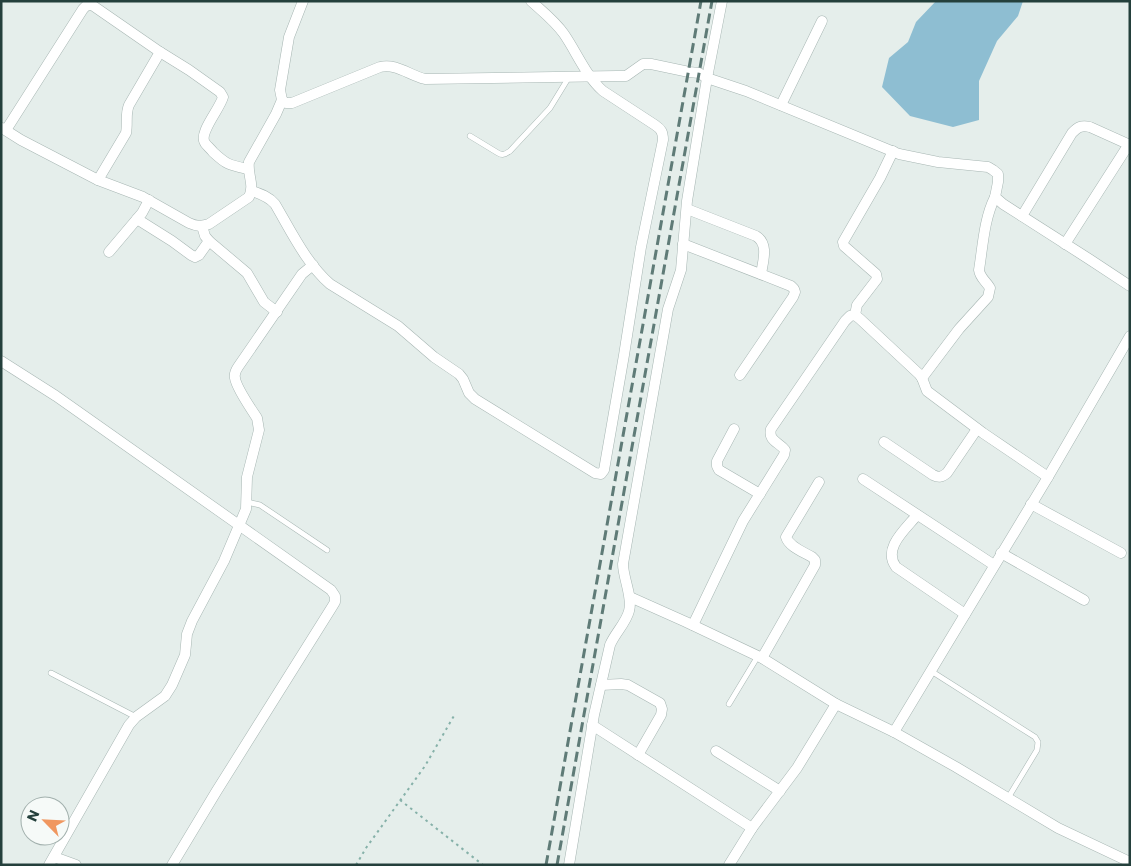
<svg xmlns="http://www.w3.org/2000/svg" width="1131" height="866" font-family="Poppins,sans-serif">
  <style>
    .water { fill: #8ebed2 }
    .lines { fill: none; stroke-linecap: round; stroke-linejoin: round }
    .lane-casing { stroke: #a7b6b3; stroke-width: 6 }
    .street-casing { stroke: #a7b6b3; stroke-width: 11 }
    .path { stroke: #86b1a9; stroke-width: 2; stroke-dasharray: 2.5 4; stroke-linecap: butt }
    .lane { stroke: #fff; stroke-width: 5 }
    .street { stroke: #fff; stroke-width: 10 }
    .rail { stroke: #5f7b77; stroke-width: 3; stroke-dasharray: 10 5; stroke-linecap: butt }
  </style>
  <rect width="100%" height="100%" fill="#e5eeeb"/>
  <polygon class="water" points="936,1 1023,1 1018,16 997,41 979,81 979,120 953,127 910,116 882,87 889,58 908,42 916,22"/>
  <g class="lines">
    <g class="lane-casing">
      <g id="lane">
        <path d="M 470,136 L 498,153 C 503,156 505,154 510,151 L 550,108 L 569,77"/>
        <polyline points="247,502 260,505 327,550"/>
        <polyline points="931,671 1035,737 1038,742 1037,750 1008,798"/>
        <polyline points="51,673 136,717"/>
        <polyline points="729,704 758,656"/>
      </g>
    </g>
    <g class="street-casing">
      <g id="street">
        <path d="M 303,1 L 289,37 L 280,90 L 282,100 L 286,103 L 292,103 L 380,67 C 396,63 409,75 425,79 L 617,76 L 626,76 L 643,64 L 651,64 L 689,72 L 699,73 L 707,78 L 746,91 L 899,154 L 938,162 L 988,167 L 993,170 L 998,174 L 998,182 L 995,197 L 1003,204 L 1089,259 L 1130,286"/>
        <polyline points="781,105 822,21"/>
        <path d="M 2,128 L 21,140 L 98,180 L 143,197 L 189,223 C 196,226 201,227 209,224 L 249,197 C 255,184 247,175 249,162 L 276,114 L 282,100"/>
        <path d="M 6,130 L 83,9 L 87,5 L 92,5 L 160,52 L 189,70 L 220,92 L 223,97 C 220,109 198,133 205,143 C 207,146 211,149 213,152 C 227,165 229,165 248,169"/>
        <path d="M 98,180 L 126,133 C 128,123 125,114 129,105 L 160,52"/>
        <path d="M 252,191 C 261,194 269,197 275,204 C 291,231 306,263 330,284 L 398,326 L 434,357 L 459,374 L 463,379 L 469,393 L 475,399 L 595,473 L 601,474 L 604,470 L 624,355 L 641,247 L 663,140 C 663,132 661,129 655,125 L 603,91 C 586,76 577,53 564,34 C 555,21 542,11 531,1"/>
        <path d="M 687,209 L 756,236 C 769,244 763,261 761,274"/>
        <path d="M 1022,216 L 1072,133 C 1078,127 1081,125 1090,127 L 1130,145"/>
        <polyline points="137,219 172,241 191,255 195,257 199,255 209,241"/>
        <polyline points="202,226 205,236 209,241 247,273 264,302 277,312"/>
        <polyline points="683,244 791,286 794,289 795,292 793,297 740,375"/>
        <polyline points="1065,244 1129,144"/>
        <polyline points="109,252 142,213 149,200"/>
        <polyline points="855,315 857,305 877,279 876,274 844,246 843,242 880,178 893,151"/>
        <polyline points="1,361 56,396 331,590 335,596 335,602 332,607 216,792 172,865"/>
        <path d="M 922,378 L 959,329 L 988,297 L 990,288 C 986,281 980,278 979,270 C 983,245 984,219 995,197"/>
        <polyline points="734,429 717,461 717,466 719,470 760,494"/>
        <path d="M 884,442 L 933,475 C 939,478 942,477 947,473 L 977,429"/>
        <polyline points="863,479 994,565"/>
        <polyline points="1031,504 1121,553"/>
        <path d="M 917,515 C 906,529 882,548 896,567 L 965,614"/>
        <polyline points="1001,553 1084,600"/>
        <polyline points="630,597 686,622 762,658 836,704 894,732 956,767 1058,828 1130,862"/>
        <path d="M 693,625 L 716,577 L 743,521 L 784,455 L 785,450 C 779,442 768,441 771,429 L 845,321 L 850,316 L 855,315 L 860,319 L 919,374 L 922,378 L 927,391 L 983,433 L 1048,477"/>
        <path d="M 762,658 L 815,565 L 815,560 L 812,557 C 804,552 789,547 786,537 L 819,482"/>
        <polyline points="601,685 621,684 628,685 660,703 662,709 661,715 638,755"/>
        <polyline points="592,725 752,828"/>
        <polyline points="894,732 1048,477 1130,336"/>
        <polyline points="716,751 780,791"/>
        <polyline points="54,857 76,865"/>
        <path d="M 49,865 L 129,725 L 136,717 L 165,696 L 172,685 L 185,655 L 187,634 L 192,621 L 224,561 L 246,509 L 247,477 L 259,430 L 257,418 C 251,409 236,387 235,378 C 234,374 236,370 238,367 L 302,274 L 313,265"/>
        <path d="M 569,865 L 594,715 L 610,645 C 615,633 626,623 629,611 C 633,597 623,578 623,564 L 668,309 L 681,270 L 687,201 L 707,78 L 722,1"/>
        <polyline points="729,865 752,828 797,768 836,704"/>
      </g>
    </g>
    <g class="path">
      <polyline points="400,800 483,865"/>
      <polyline points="356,865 366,848 425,766 455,714"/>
    </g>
    <use href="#lane" class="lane"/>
    <use href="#street" class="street"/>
    <g class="rail">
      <polyline points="546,865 701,1"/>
      <polyline points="557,865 712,1"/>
    </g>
  </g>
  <rect width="1131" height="866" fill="none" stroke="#24403c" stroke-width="5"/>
  <g transform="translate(45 821) rotate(294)"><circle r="24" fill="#f6faf8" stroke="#a2b0ad"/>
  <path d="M0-4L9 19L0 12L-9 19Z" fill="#f09760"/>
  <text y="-8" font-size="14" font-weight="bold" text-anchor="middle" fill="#24403c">N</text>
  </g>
</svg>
